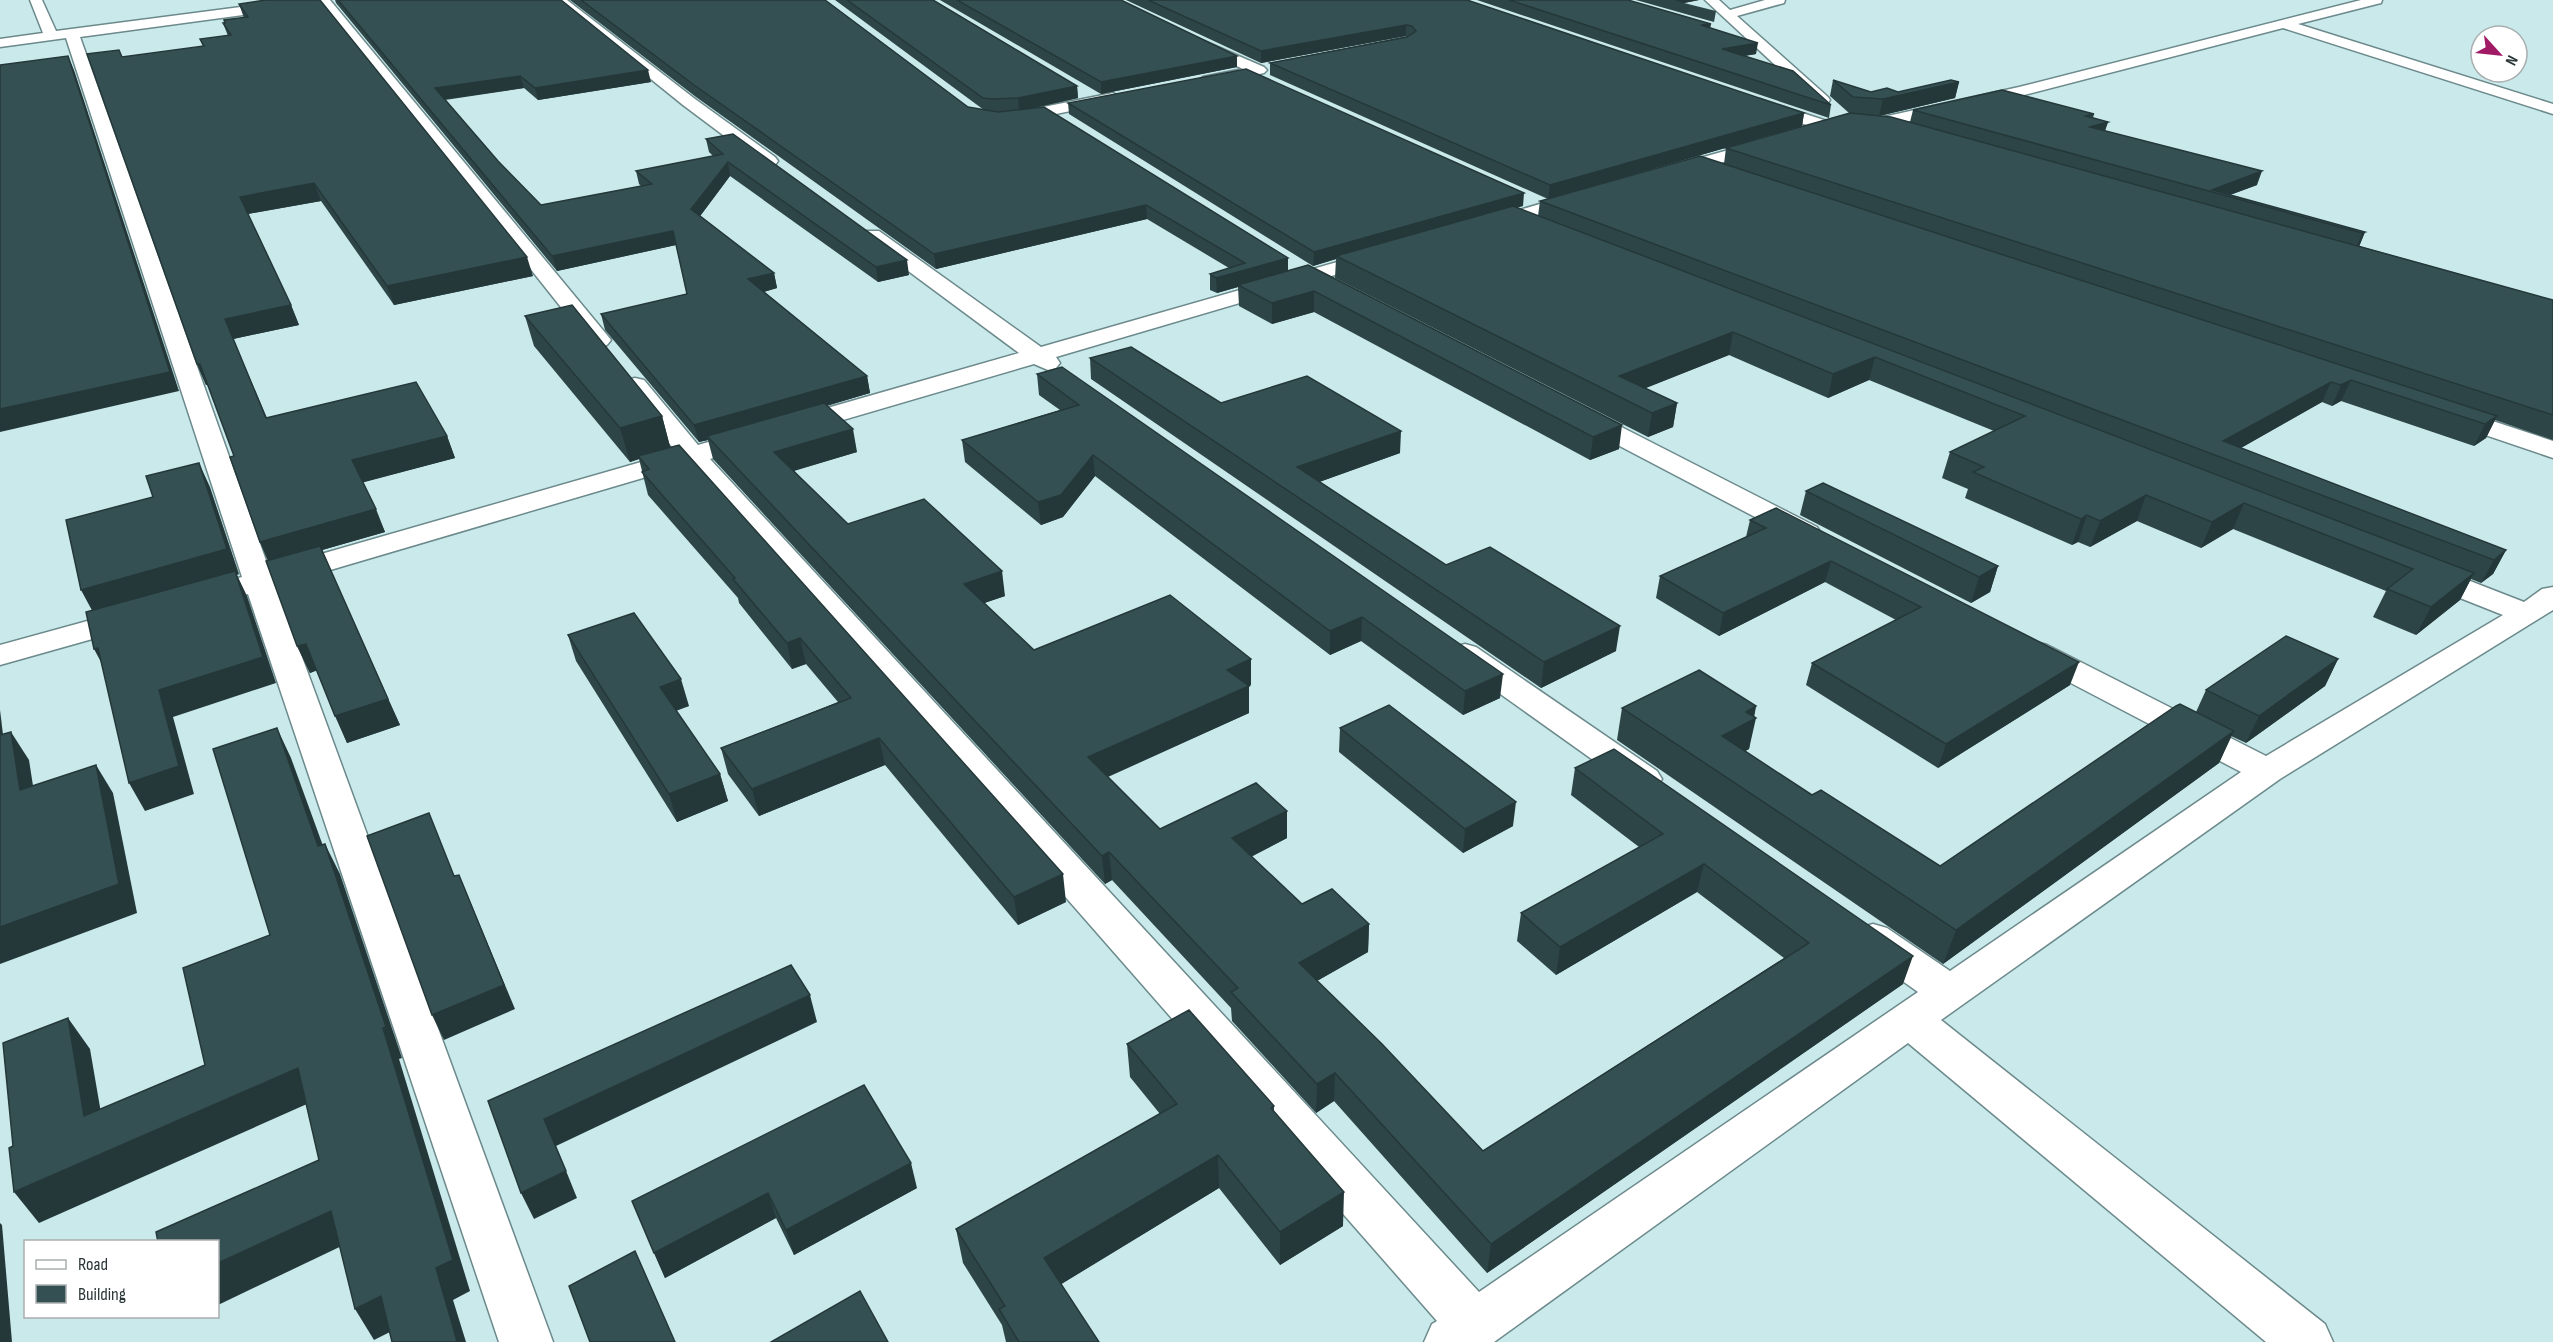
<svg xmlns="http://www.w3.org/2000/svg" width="2553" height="1342" font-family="'Sofia Sans Condensed',sans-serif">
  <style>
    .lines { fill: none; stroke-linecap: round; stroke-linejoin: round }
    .minor-casing { stroke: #6c898b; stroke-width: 3 }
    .minor { fill: #fff; fill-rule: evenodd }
    .wall { fill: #2e4547 }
    .shaded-wall { fill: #253839 }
    .building { fill: #355052; stroke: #253839; stroke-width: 1.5 }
  </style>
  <rect width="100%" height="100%" fill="#c9e9eb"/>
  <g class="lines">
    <g class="minor-casing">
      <g id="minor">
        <polygon points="30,0 42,0 56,31 287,1 294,5 287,9 80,37 269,569 676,452 623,385 626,380 635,378 644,380 698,445 1019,353 865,239 862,235 865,231 879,231 1041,347 1372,252 1379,250 1386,252 1389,256 1386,260 1056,357 1060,363 1056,368 1048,370 1034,364 710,459 1479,1292 1918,992 1859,950 1852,939 1859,928 1873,924 1887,928 1950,971 2241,772 2025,659 2020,652 2025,645 2036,642 2047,645 2266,756 2503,615 2412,579 2408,573 2412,567 2423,564 2434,567 2524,602 2542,589 2553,587 2553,610 2280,779 1941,1020 2325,1324 2333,1342 2266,1342 1908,1043 1494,1342 1424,1342 1432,1324 1437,1321 687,465 276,586 553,1342 499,1342 248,594 198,608 187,606 183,599 187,592 242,577 66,38 0,47 0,39 43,33"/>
        <polygon points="317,0 330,0 607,335 611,340 607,345 599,347 591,345"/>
        <polygon points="553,0 567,0 695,99 775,157 778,161 775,165 763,165 683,105"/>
        <polygon points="1705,0 1719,0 1730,10 1765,0 1785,0 1784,3 1737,16 1828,97 1830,100 1828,103 1816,103"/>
        <polygon points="2361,0 2382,0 2381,3 2298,24 2553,104 2553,114 2283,28 2020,96 1880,128 1872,123 1874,119 2019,87"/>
        <polygon points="1197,38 1264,67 1267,70 1264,73 1208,85 1203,83 1200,80 1203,77 1243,69 1192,45 1190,42"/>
        <polygon points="1113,93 1121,98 1119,101 1008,124 1000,119 1008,114"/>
        <polygon points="1760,99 1833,123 1835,127 1827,132 1754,107 1752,104 1754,101"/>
        <polygon points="1768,139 1774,140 1777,144 1774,148 1670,177 1664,176 1661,172 1664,168"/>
        <polygon points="1580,192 1587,194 1589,198 1587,202 1486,232 1479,230 1476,226 1479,222"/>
        <polygon points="2447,406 2553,441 2553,458 2438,419 2434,414 2438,409"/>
        <polygon points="1581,408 1590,411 1817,527 1821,533 1817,539 1807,542 1797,539 1572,421 1568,416 1572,411"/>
        <polygon points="131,609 142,611 147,618 142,625 0,665 0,645"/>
        <polygon points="1465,644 1476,647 1657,771 1662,779 1657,787 1644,791 1631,787 1454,661 1449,654 1454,647"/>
      </g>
    </g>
    <use href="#minor" class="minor"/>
  </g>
  <g class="wall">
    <polygon points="335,0 561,0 651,82 538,100 524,88 445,100 498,161 541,205 641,186 639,184 636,171 713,156 709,152 706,139 909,275 878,282 730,176 700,216 774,273 777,288 764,292 867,376 870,393 827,406 857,452 794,471 848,524 1005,596 984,603 1034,650 1251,659 1251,685 1249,686 1249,713 1108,777 1160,829 1287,811 1287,838 1251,857 1302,904 1369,924 1368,952 1317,981 1483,1151 1784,958 1697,892 1556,975 1517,941 1521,913 1639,847 1571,795 1575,768 1903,984 1487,1273 1334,1101 1316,1113 1232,1021 1231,1008 1112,880 1105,884 713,459 708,440 699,442 605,330 601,314 687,294 676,245 557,271 336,3"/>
    <polygon points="570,0 825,0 968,107 984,110 835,0 933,0 1077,86 1078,98 1030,109 1288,258 1288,271 1619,449 1590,460 1314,312 1272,324 1239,306 1238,287 1217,293 1210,290 1210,274 1229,268 1147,219 936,269 696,97"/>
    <polygon points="940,0 1121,0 1237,67 1101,94"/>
    <polygon points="1126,0 1467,0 1804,113 1802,126 1558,196 1724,164 1726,148 1849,113 1830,96 1833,80 1871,92 1898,92 1959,82 1955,98 1879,116 1910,122 1913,110 2094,114 2093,118 2108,122 2105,131 2257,185 2230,195 2365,232 2359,246 2553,300 2553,440 2495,420 2486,438 2474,446 2341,401 2332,406 2322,402 2241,448 2506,550 2493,574 2481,583 2471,579 2460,600 2416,635 2373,617 2386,591 2233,529 2201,548 2137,521 2090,547 2078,542 2072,545 1965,498 1968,489 1942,478 1950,452 1994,431 1869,380 1828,398 1729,355 1645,388 1677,403 1673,427 1648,437 1335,278 1336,259 1313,266 1069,114 1068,103 1523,206 1516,207 1538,216 1540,201 1548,199 1270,75 1270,63 1408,36 1406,36 1261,63"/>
    <polygon points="1477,0 1628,0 1710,28 1756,54 1744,56 1831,105 1829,118"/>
    <polygon points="1636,0 1699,0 1684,3 1716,11 1714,22"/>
    <polygon points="239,4 533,276 394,305 321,201 248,214 291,305 299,325 233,339 267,418 447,436 455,458 363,482 385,532 322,550 400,725 347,743 317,670 310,673 297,646 268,561 260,542 234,456 208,385 206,385 197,364 122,57 203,47 200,39 228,36 223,23 225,23 224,20 244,18"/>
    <polygon points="525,316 662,416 670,447 1066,902 1018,925 885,765 759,816 728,774 721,748 838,702 806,664 792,669 739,603 738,598 648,495 639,459 630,462 534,346"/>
    <polygon points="1090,358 1221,403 1400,453 1319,482 1446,565 1616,651 1541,688 1091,379"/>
    <polygon points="1037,374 1500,698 1463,715 1361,641 1330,655 1095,476 1063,517 1041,525 965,462 962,440 1060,410 1039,395"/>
    <polygon points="1806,491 1998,566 1990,592 1971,603 1800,515"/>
    <polygon points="1776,508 2070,685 1938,768 1806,685 1812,663 1896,620 1825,582 1719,636 1656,598 1660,576 1746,537 1750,520"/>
    <polygon points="568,635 689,706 676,710 720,774 728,801 677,822 576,661"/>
    <polygon points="2338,659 2325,686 2246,743 2231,736 2219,763 1943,964 1617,740 1622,708 1756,706 1749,749 1745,751 1812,795 1940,866 2196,712 2206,690"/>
    <polygon points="1340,728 1513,826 1463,853 1339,752"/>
    <polygon points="1127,1044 1274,1106 1274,1112 1343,1226 1280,1265 1219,1188 1061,1284 1099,1342 1006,1342 1002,1325 963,1263 956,1229 1160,1114 1130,1077"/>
    <polygon points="917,1188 794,1255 776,1218 665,1278 632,1201"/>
  </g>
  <g class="shaded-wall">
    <polygon points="1674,0 1699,0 1684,3"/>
    <polygon points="1711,24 1709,35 1701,25"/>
    <polygon points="1406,25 1406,36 1261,63 1261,51"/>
    <polygon points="1758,43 1756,54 1720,60 1722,49"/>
    <polygon points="68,56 74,70 179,391 0,432 0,409"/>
    <polygon points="1237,56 1237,67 1101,94 1101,82"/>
    <polygon points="648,70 651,82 538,100 535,88"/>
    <polygon points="520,76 524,88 439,100 435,88"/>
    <polygon points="1959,82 1955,98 1879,116 1883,99"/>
    <polygon points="1077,86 1078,98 1019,111 1018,98"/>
    <polygon points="1804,113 1802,126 1548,199 1550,185"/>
    <polygon points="2108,122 2103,135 2090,127"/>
    <polygon points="728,162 730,176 695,223 691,209"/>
    <polygon points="2262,171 2257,185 2227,196 2212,190"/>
    <polygon points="314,183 321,201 247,214 240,197"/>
    <polygon points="1524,193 1523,206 1339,258 1336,256 1336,259 1313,266 1314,252"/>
    <polygon points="1146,205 1147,219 936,269 934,254"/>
    <polygon points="673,231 676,245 557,271 552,256"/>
    <polygon points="2365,232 2359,247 2356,248 2362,233"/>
    <polygon points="527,257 533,276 394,305 387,286"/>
    <polygon points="1288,258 1288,273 1238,285 1238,287 1217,293 1216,278"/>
    <polygon points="907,260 909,275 878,282 876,267"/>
    <polygon points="774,273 777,288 752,295 748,279"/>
    <polygon points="1314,291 1314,312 1272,324 1272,303"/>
    <polygon points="291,305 299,325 233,339 225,319"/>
    <polygon points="1733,332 1729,355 1621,398 1619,376"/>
    <polygon points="1875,357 1869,380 1828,398 1833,374"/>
    <polygon points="197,364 200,364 210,384 206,385"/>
    <polygon points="867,376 870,393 710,439 707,436 708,440 699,442 694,425"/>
    <polygon points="2351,380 2341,401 2332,406 2341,385"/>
    <polygon points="2331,382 2322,402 2223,458 2223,441"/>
    <polygon points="1677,403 1673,427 1648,437 1652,413"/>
    <polygon points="662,416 671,450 638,456 639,459 630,462 620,428"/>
    <polygon points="2497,416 2486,438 2474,446 2485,424"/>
    <polygon points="1622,425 1619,449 1590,460 1593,437"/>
    <polygon points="853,429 857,452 779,475 774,452"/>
    <polygon points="1401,431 1400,453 1297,490 1297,467"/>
    <polygon points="447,436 455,458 361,483 352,460"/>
    <polygon points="1093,455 1095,476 1063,517 1041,525 1038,502"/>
    <polygon points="199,463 210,487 239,574 237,575 247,596 276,683 173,717 194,794 145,811 129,783 95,616 81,590"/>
    <polygon points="2146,495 2137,521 2090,547 2100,521"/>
    <polygon points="2244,503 2233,529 2201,548 2212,522"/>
    <polygon points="376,509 385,532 270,565 260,542"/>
    <polygon points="2087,515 2078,542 2072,545 2081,519"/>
    <polygon points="2506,550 2493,574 2481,583 2494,560"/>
    <polygon points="1831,561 1825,582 1719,636 1723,613"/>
    <polygon points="1998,566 1990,592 1971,603 1979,577"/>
    <polygon points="1002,571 1005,596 967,609 964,584"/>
    <polygon points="2474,573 2460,600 2416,635 2431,607"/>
    <polygon points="1362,617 1361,641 1330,655 1330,631"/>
    <polygon points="1620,626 1616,651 1541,688 1544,662"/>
    <polygon points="800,638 806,664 792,669 787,643"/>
    <polygon points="306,644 318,670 310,673 297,646"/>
    <polygon points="98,648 108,675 94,649"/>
    <polygon points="1251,659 1251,685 1249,686 1249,713 1091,784 1088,757 1227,670"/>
    <polygon points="2338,659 2325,686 2246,743 2259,716"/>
    <polygon points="2079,662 2070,685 1938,768 1946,744"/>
    <polygon points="1503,674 1500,698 1463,715 1465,691"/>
    <polygon points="681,679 689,706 668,714 660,687"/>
    <polygon points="388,699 400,725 347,743 335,716"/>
    <polygon points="1756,706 1753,719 1756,718 1749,749 1715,768 1722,736 1746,712"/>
    <polygon points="0,710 7,767 0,755"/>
    <polygon points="277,728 291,758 334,876 318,846"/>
    <polygon points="2234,731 2219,763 1943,964 1956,930"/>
    <polygon points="11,732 29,760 38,818 20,790"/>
    <polygon points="879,738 885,765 759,816 752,789"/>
    <polygon points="96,765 113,793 137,913 0,964 0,927"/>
    <polygon points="720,774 728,801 677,822 669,794"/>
    <polygon points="1516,802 1513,826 1463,853 1465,829"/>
    <polygon points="1287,811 1287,838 1232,866 1232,838"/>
    <polygon points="325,844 340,874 402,1058 399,1059 470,1291 453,1300 466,1342 455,1342"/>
    <polygon points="1109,852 1112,880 1105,884 1102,856"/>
    <polygon points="1704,864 1697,892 1556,975 1560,947"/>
    <polygon points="1063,874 1066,902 1018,925 1014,897"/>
    <polygon points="459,875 515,1009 444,1040 432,1015"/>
    <polygon points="1369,924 1368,952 1299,991 1299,963"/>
    <polygon points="1913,956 1903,984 1487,1273 1491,1244"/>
    <polygon points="810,995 817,1022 556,1146 577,1198 534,1219 521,1193 544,1119"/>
    <polygon points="68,1018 90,1049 107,1148 84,1116"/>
    <polygon points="298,1068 316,1100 39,1223 14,1192"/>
    <polygon points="1335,1073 1334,1101 1316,1113 1317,1084"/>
    <polygon points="1218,1155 1219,1188 1050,1291 1044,1258"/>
    <polygon points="911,1163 917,1188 794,1255 786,1230"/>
    <polygon points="1344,1192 1343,1226 1280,1265 1280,1232"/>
    <polygon points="768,1193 776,1218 665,1278 654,1253"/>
    <polygon points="331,1211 350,1242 218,1305 218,1263"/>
    <polygon points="0,1223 2,1225 12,1342 0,1342"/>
    <polygon points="381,1296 400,1327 374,1340 355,1309"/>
  </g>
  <g class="building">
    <polygon points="266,0 320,0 527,257 387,286 314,183 240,197 291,305 225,319 266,418 416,382 447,436 352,460 376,509 260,542 230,457 234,456 200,364 197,364 87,54 119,50 122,57 204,46 200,39 231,35 223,23 225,23 224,20 248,17 239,4"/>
    <polygon points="338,0 561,0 648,70 535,88 520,76 435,88 498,161 541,205 652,184 636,171 723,154 706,139 733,134 907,260 876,267 728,162 691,209 774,273 748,279 867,376 694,425 601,314 687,294 673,231 552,256"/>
    <polygon points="581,0 825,0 968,107 998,112 1044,107 1288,258 1216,278 1210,274 1245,263 1146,205 934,254 694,85"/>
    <polygon points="847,0 933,0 1077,86 1018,98 993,99 983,98"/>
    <polygon points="957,0 1121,0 1237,56 1101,82"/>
    <polygon points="1148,0 1467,0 1804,113 1550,185 1270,63 1407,37 1416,31 1412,26 1406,25 1261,51"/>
    <polygon points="1509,0 1628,0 1711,24 1701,25 1758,43 1722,49 1793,71 1831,105"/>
    <polygon points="68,56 170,372 0,409 0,65"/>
    <polygon points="1246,69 1524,193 1314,252 1068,103"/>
    <polygon points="1833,80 1871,92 1887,88 1898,92 1951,80 1959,82 1883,99 1853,97"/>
    <polygon points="2002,90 2094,114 2086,116 2108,122 2090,127 2262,171 2212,190 2365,232 2362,233 1913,110"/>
    <polygon points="1850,113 1891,117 2553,300 2553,415 1726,148"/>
    <polygon points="1700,156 2497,416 2485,424 2351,380 2341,385 2331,382 2223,441 2506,550 2494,560 1540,201"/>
    <polygon points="1513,206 2474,573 2431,607 2387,589 2413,569 2244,503 2212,522 2146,495 2100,521 2087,515 2081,519 1973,472 1984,467 1950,452 2025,416 1875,357 1833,374 1733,332 1619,376 1677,403 1652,413 1336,256"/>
    <polygon points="1308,265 1622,425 1593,437 1314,291 1272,303 1238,285"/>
    <polygon points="572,305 662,416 620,428 525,316"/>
    <polygon points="1131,347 1221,403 1307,376 1401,431 1297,467 1446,565 1490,547 1620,626 1544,662 1090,358"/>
    <polygon points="1062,367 1503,674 1465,691 1362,617 1330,631 1093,455 1061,495 1038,502 962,440 1079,405 1037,374"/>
    <polygon points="824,403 853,429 774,452 848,524 924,499 1002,571 964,584 1034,650 1170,595 1251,659 1227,670 1249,686 1088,757 1160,829 1256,783 1287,811 1232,838 1302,904 1332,889 1369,924 1299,963 1382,1044 1483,1151 1809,943 1704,864 1560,947 1521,913 1663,834 1575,768 1614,749 1913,956 1491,1244 1335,1073 1317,1084 1231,992 1238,988 1109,852 1102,856 707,436"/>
    <polygon points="679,445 1063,874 1014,897 879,738 752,789 721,748 851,698 800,638 787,643 733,579 735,578 642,472 649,469 638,456"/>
    <polygon points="199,463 227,549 81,590 66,520 153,497 146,476"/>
    <polygon points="1823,483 1998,566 1979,577 1806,491"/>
    <polygon points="1776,508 2079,662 1946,744 1812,663 1921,607 1831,561 1723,613 1660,576 1766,528 1750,520"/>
    <polygon points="320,546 388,699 335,716 306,644 297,646 266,561"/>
    <polygon points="235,571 263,657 159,690 179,766 129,783 98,648 94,649 86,612"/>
    <polygon points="634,613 681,679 660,687 720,774 669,794 568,635"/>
    <polygon points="2286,636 2338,659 2259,716 2206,690"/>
    <polygon points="1699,670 1756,706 1746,712 1756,718 1722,736 1812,795 1821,790 1940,866 2176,706 2180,704 2234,731 1956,930 1622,708"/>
    <polygon points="1389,705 1516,802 1465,829 1340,728"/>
    <polygon points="277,728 318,846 325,844 386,1027 383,1028 453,1260 436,1268 457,1341 455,1342 392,1342 381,1296 355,1309 331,1211 218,1263 218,1242 158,1242 156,1232 319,1160 298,1068 14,1192 9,1148 13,1146 3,1043 68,1018 84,1116 205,1065 183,968 270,935 213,749"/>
    <polygon points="11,732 20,790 96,765 119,884 0,927 0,735"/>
    <polygon points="429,813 454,876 459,875 504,985 432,1015 367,836"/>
    <polygon points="791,965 810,995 544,1119 566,1171 521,1193 488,1101"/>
    <polygon points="1189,1010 1274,1106 1271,1108 1344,1192 1280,1232 1218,1155 1044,1258 1099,1342 1019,1342 999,1309 1005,1306 956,1229 1177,1104 1127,1044"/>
    <polygon points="864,1085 911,1163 786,1230 768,1193 654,1253 632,1201"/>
    <polygon points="635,1251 675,1342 590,1342 569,1286"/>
    <polygon points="860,1291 888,1342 771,1342"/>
  </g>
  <rect x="24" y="1240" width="195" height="78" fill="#ffffff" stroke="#a9aeaf" stroke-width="1.5"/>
  <rect x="36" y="1260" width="30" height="9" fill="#ffffff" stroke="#a9aeaf" stroke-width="1.5"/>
  <text x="78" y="1270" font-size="18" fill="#293536">Road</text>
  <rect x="36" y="1285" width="30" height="18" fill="#355052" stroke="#a9aeaf" stroke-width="1.5"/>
  <text x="78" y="1300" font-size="18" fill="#293536">Building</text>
  <g transform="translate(2499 54) rotate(117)"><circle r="28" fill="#ffffff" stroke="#a9aeaf" stroke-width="1.5"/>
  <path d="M0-4.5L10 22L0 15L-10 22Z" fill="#a11a66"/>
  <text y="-9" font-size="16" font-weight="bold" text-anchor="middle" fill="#293536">N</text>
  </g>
</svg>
